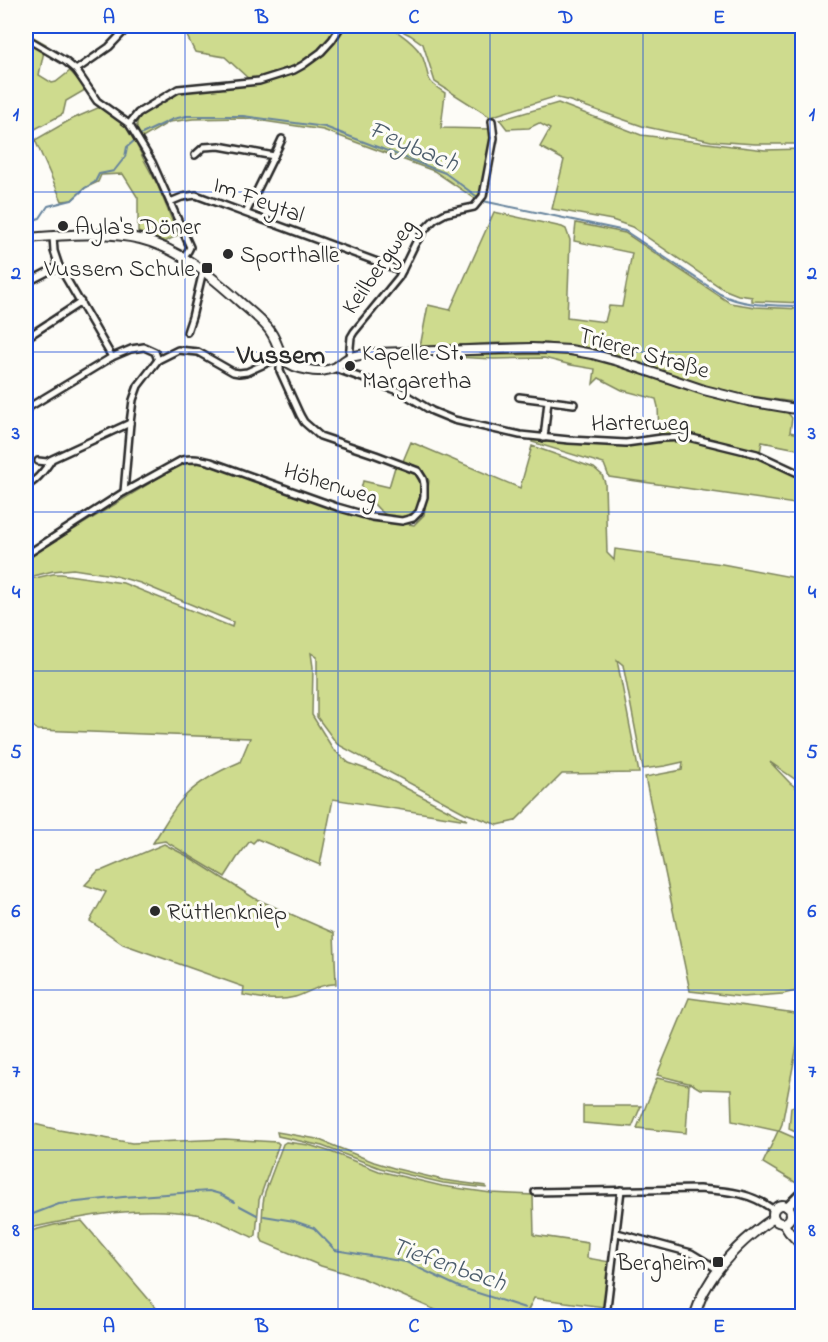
<svg xmlns="http://www.w3.org/2000/svg" width="828" height="1342" font-family="'Indie Flower',sans-serif">
  <style>
    .green { fill: #cedb8e; stroke: #7c835c; stroke-width: 1.5 }
    .lines { fill: none; stroke-linecap: round; stroke-linejoin: round }
    .stream { stroke: #66839c; stroke-width: 2 }
    .street-casing { stroke: #2b2b2b; stroke-width: 10 }
    .secondary-casing { stroke: #2b2b2b; stroke-width: 12 }
    .street { stroke: #fdfcf7; stroke-width: 5 }
    .secondary { stroke: #fdfcf7; stroke-width: 8 }
    .grid { fill: none; stroke: #1d4ed8; stroke-width: 1.5; stroke-opacity: 0.55 }
    .poi-dot { fill: #2b2b2b; stroke: #fdfcf7; stroke-width: 2 }
    .labels { text-anchor: middle; stroke-width: 6; stroke-linejoin: round; paint-order: stroke }
    .street-label { font-size: 24px; fill: #2b2b2b; stroke: #fdfcf7 }
    .poi-label { font-size: 24px; fill: #2b2b2b; stroke: #fdfcf7; text-anchor: start }
    .water-label { font-size: 26px; font-style: italic; fill: #4d5e6d; stroke: #fdfcf7 }
    .quarter-label { font-size: 27px; font-weight: bold; fill: #2b2b2b; stroke: #fdfcf7 }
    .neatline { fill: none; stroke: #1d4ed8; stroke-width: 2 }
    .grid-label { font-size: 20px; text-anchor: middle; font-weight: bold; fill: #1d4ed8 }
  </style>
  <rect width="100%" height="100%" fill="#fdfcf7"/>
  <filter id="ink" filterUnits="userSpaceOnUse"><feTurbulence type="fractalNoise" baseFrequency=".0167" numOctaves="2"/><feDisplacementMap in="SourceGraphic" scale="12" xChannelSelector="R" yChannelSelector="G"/><feConvolveMatrix kernelMatrix="1 2 1 2 8 2 1 2 1" color-interpolation-filters="sRGB"/></filter>
  <g filter="url(#ink)">
    <g class="green">
      <path d="M 182,26 L 339,26 C 333,34 327,45 319,52 C 300,67 273,78 250,80 L 225,57 L 195,52 Z"/>
      <path d="M 345,26 C 355,26 374,23 384,26 C 396,28 419,47 423,58 C 431,79 423,79 445,93 L 441,128 L 491,129 C 489,148 489,185 477,200 L 434,171 L 323,130 L 244,118 L 193,119 L 169,122 L 141,139 C 137,129 134,124 141,114 L 180,91 L 260,84 L 293,74 L 329,49 Z"/>
      <polygon points="392,26 802,26 802,144 755,144 711,141 642,126 570,101 554,97 490,117 435,82 423,44 410,35"/>
      <polygon points="26,33 46,44 44,51 39,75 52,83 56,82 70,71 81,83 85,90 66,101 63,114 26,134"/>
      <polygon points="558,103 641,135 765,150 802,149 802,303 752,301 752,297 738,295 723,289 632,227 612,220 552,209 564,160 540,147 550,129 539,123 529,128 507,129 500,120"/>
      <polygon points="100,107 116,116 130,131 143,158 158,186 178,235 165,242 138,232 138,198 123,174 101,175 98,182 85,188 72,200 62,201 35,140 70,120"/>
      <polygon points="494,212 562,227 566,229 570,240 567,317 605,322 609,306 622,307 632,253 574,241 576,223 625,233 730,303 755,307 802,309 802,403 750,396 705,386 641,365 611,352 545,343 499,343 420,347 428,305 450,310"/>
      <polygon points="574,354 616,364 786,411 792,418 790,432 802,435 802,450 762,442 760,452 687,435 659,434 658,407 656,399 622,390 599,378 593,384 595,369 571,365 544,358 494,359 433,356"/>
      <polygon points="532,439 572,444 619,446 636,445 652,441 687,440 758,457 802,478 802,505 609,477 604,464 532,442"/>
      <path d="M 411,442 L 520,488 L 532,446 L 594,468 L 602,475 L 605,483 L 607,553 L 614,560 L 615,549 L 722,564 L 802,579 L 802,784 L 770,762 L 790,783 L 802,792 L 802,978 L 801,990 L 783,994 L 743,997 L 690,991 L 645,777 L 682,770 L 683,762 L 665,766 L 643,769 L 623,665 L 617,660 L 639,773 L 562,774 L 515,821 L 498,825 L 465,813 L 337,744 L 317,717 L 317,657 L 311,653 L 313,667 L 312,715 L 333,749 L 349,763 L 377,773 L 467,820 L 333,799 L 320,865 L 257,839 L 253,843 L 250,841 L 237,858 L 225,877 L 165,841 L 153,843 C 163,828 172,809 185,796 C 200,781 221,770 240,762 L 250,738 L 37,730 L 32,725 L 26,695 L 26,580 L 53,574 L 61,574 L 123,583 L 232,627 L 233,622 L 140,583 L 112,575 L 73,569 L 53,571 L 26,578 L 26,559 L 166,473 L 187,463 L 196,464 L 200,462 L 294,495 L 358,516 L 414,525 L 424,515 L 429,481 L 421,468 L 403,461 Z"/>
      <path d="M 395,467 L 417,473 L 422,482 L 418,511 C 397,520 389,522 374,504 C 370,499 365,494 361,489 L 363,481 L 389,487 Z"/>
      <path d="M 164,844 L 189,857 L 254,898 L 334,933 L 336,984 C 321,983 309,993 295,997 C 277,1002 260,998 243,995 L 244,987 L 123,944 L 90,921 L 106,892 L 85,885 L 98,871 L 103,870 Z"/>
      <polygon points="689,998 802,1014 802,1020 782,1124 779,1131 802,1141 802,1181 798,1184 763,1163 778,1131 732,1121 731,1090 700,1089 692,1084 657,1075"/>
      <polygon points="657,1078 689,1085 686,1133 637,1128"/>
      <polygon points="802,1104 802,1135 789,1129 791,1107"/>
      <polygon points="583,1106 641,1106 632,1127 583,1123"/>
      <path d="M 26,1122 L 59,1130 L 132,1143 L 225,1139 L 277,1142 L 279,1144 L 259,1200 L 256,1235 L 254,1237 L 252,1237 C 235,1229 218,1220 200,1215 C 193,1213 185,1213 177,1212 C 126,1207 75,1218 26,1229 Z"/>
      <polygon points="277,1132 317,1139 374,1162 397,1169 443,1180 486,1186 486,1188 443,1183 396,1172 380,1168 322,1146 278,1136"/>
      <polygon points="286,1142 309,1145 331,1152 379,1171 442,1186 491,1193 533,1195 534,1235 588,1243 587,1258 610,1262 604,1307 534,1298 525,1316 449,1316 362,1278 321,1266 263,1242 261,1238 263,1203 265,1192 283,1144"/>
      <polygon points="82,1221 163,1316 26,1316 26,1232 54,1225"/>
    </g>
    <g class="lines">
      <g class="stream">
        <path d="M 26,222 L 40,218 L 48,206 L 72,200 L 85,188 L 95,182 L 99,174 L 114,171 L 125,157 L 127,147 L 142,134 L 173,119 L 187,116 L 243,116 L 325,127 L 445,173 L 483,201 L 625,231 L 720,294 C 745,307 775,305 802,306"/>
        <polyline points="240,1206 257,1215"/>
        <polyline points="264,1216 294,1221 314,1228 335,1250 406,1262 459,1287 525,1308"/>
        <polyline points="26,1218 33,1214 59,1204 123,1197 209,1191 220,1194 235,1202"/>
      </g>
      <g class="street-casing">
        <g id="street">
          <polyline points="26,38 65,61 76,70 97,101 129,124 152,162 190,247 188,251 184,256"/>
          <polyline points="76,70 109,47 129,26"/>
          <polyline points="129,124 138,113 178,89 259,81 294,70 303,65 321,52 332,40 341,26"/>
          <polyline points="195,155 204,147 219,146 274,156 246,213"/>
          <polyline points="274,156 282,139"/>
          <polyline points="170,202 182,197 196,195 402,271"/>
          <polyline points="53,236 54,251 59,266 112,357"/>
          <polyline points="26,283 59,266"/>
          <polyline points="187,332 192,317 202,275 205,271"/>
          <polyline points="26,338 81,302"/>
          <polyline points="349,358 351,337 354,332 399,277 415,244 426,228 435,219 446,213 474,207 483,196 494,138 492,121"/>
          <polyline points="334,368 401,392 432,411 454,420 520,435 569,440 626,443 662,438 688,437 757,454 802,475"/>
          <polyline points="519,397 574,404"/>
          <polyline points="26,409 112,357 131,349 144,347 155,352 158,360"/>
          <polyline points="544,438 548,401"/>
          <polyline points="38,461 47,462 50,460"/>
          <path d="M 26,486 C 37,481 45,470 52,459 L 130,423"/>
          <polyline points="124,492 130,423 133,400 138,386 158,360 178,350 198,352 233,372 239,373 247,372 269,362 282,359"/>
          <path d="M 26,555 L 124,492 L 182,460 C 193,458 200,459 211,462 L 337,507 L 372,517 L 402,521 L 413,518 L 419,512 L 424,497 L 424,484 L 423,479 L 418,471 L 376,455 L 320,436 L 304,422 L 300,415 L 280,371 L 280,361"/>
          <path d="M 535,1192 L 699,1189 C 728,1191 750,1192 774,1210"/>
          <polyline points="617,1233 691,1253 719,1270"/>
          <polyline points="606,1316 621,1190"/>
        </g>
      </g>
      <g class="secondary-casing">
        <g id="secondary">
          <path d="M 26,238 C 61,236 105,230 140,239 C 180,249 210,275 240,302 C 249,310 259,318 267,327 C 284,346 273,365 309,370 C 317,372 328,371 336,367 C 341,364 345,359 351,357 C 358,355 366,354 374,353 L 532,348 L 570,350 L 592,354 L 618,361 L 704,390 L 748,401 L 802,410"/>
          <circle cx="782" cy="1214" r="9"/>
          <polyline points="787,1207 802,1192"/>
          <polyline points="783,1223 789,1232 802,1246"/>
          <path d="M 694,1316 C 698,1308 700,1298 705,1290 C 721,1261 747,1236 774,1218"/>
        </g>
      </g>
      <use href="#street" class="street"/>
      <use href="#secondary" class="secondary"/>
    </g>
  </g>
  <path class="grid" d="M 185,26 L 185,1316M 338,26 L 338,1316M 490,26 L 490,1316M 643,26 L 643,1316M 26,192 L 802,192M 26,352 L 802,352M 26,512 L 802,512M 26,671 L 802,671M 26,830 L 802,830M 26,990 L 802,990M 26,1150 L 802,1150"/>
  <g class="poi-dot">
    <circle cx="63" cy="226" r="6"/>
    <circle cx="228" cy="254" r="6"/>
    <rect x="201" y="262" width="12" height="12" rx="3"/>
    <circle cx="350" cy="366" r="6"/>
    <circle cx="155" cy="911" r="6"/>
    <rect x="712" y="1256" width="12" height="12" rx="3"/>
  </g>
  <g class="labels">
    <g class="street-label">
      <text transform="translate(259 199) rotate(20)" y="8">Im Feytal</text>
      <text transform="translate(378 266) rotate(-55)" y="8">Keilbergweg</text>
      <text transform="translate(644 352) rotate(16)" y="8">Trierer Straße</text>
      <text x="640" y="430">Harterweg</text>
      <text transform="translate(331 483) rotate(17)" y="8">Höhenweg</text>
    </g>
    <g class="poi-label">
      <text x="75" y="234">Ayla's Döner</text>
      <text x="240" y="262">Sporthalle</text>
      <text x="195" y="276" text-anchor="end">Vussem Schule</text>
      <text x="362" y="360">Kapelle St.<tspan x="362" dy="28">Margaretha</tspan></text>
      <text x="167" y="919">Rüttlenkniep</text>
      <text x="706" y="1270" text-anchor="end">Bergheim</text>
    </g>
    <g class="water-label">
      <text transform="translate(414 145) rotate(23)" y="9">Feybach</text>
      <text transform="translate(449 1263) rotate(19)" y="9">Tiefenbach</text>
    </g>
    <g class="quarter-label">
      <text x="281" y="363">Vussem</text>
    </g>
  </g>
  <rect width="828" height="1342" fill="none" stroke="#fdfcf7" stroke-width="66"/>
  <rect x="33" y="33" width="762" height="1276" class="neatline"/>
  <g class="grid-label">
    <text x="109" y="23">A</text>
    <text x="262" y="23">B</text>
    <text x="414" y="23">C</text>
    <text x="566" y="23">D</text>
    <text x="719" y="23">E</text>
    <text x="16" y="120">1</text>
    <text x="812" y="120">1</text>
    <text x="16" y="279">2</text>
    <text x="812" y="279">2</text>
    <text x="16" y="439">3</text>
    <text x="812" y="439">3</text>
    <text x="16" y="598">4</text>
    <text x="812" y="598">4</text>
    <text x="16" y="758">5</text>
    <text x="812" y="758">5</text>
    <text x="16" y="917">6</text>
    <text x="812" y="917">6</text>
    <text x="16" y="1077">7</text>
    <text x="812" y="1077">7</text>
    <text x="16" y="1236">8</text>
    <text x="812" y="1236">8</text>
    <text x="109" y="1332">A</text>
    <text x="262" y="1332">B</text>
    <text x="414" y="1332">C</text>
    <text x="566" y="1332">D</text>
    <text x="719" y="1332">E</text>
  </g>
</svg>
